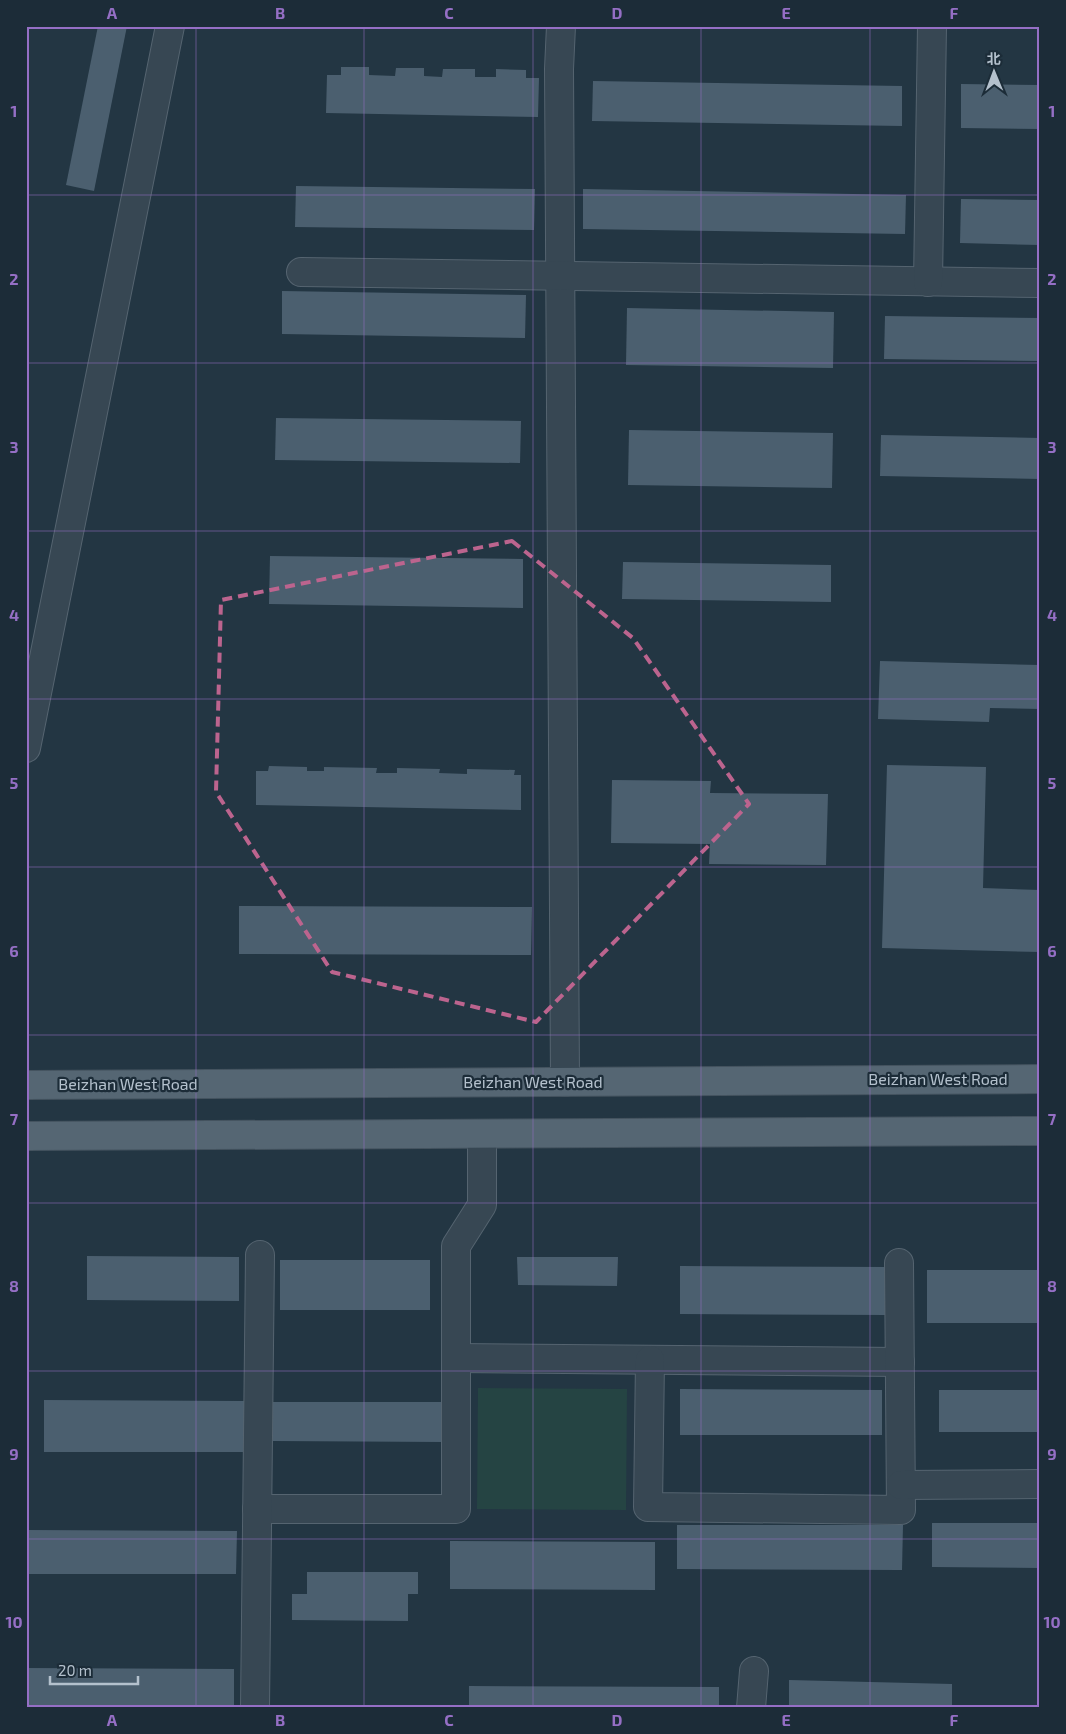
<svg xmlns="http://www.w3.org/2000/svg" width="1066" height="1734" font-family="'Exo 2','Noto Sans SC',sans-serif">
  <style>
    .grass { fill: #254443 }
    .building { fill: #4b5f6f }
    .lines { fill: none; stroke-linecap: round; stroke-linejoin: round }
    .minor-casing { stroke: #556470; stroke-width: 30 }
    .major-casing { stroke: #44535f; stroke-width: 30 }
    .minor { stroke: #374753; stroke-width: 28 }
    .major { stroke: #556673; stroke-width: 28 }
    .marked { fill: none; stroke: #bc648e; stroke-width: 4; stroke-dasharray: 10 6; stroke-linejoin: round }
    .grid { fill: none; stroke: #956fc5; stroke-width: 1; stroke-opacity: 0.55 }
    .labels { text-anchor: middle; stroke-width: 4.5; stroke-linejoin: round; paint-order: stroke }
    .street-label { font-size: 16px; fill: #b4c1cd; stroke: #1c2c38 }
    .neatline { fill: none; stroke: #956fc5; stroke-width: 2 }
    .grid-label { font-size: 16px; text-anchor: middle; font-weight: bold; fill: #956fc5 }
  </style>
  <rect width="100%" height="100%" fill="#233643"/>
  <polygon class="grass" points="478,1388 627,1389 626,1510 477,1509"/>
  <g class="building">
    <polygon points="98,26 127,26 94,191 66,185"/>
    <polygon points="341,67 369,67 369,75 395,76 396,68 424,68 424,76 442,77 443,69 475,69 475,77 496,77 496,69 526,70 526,78 539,78 538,117 326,113 327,75 341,75"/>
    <polygon points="593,81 902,86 902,126 592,121"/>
    <polygon points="961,84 1040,85 1040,129 961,128"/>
    <polygon points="296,186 535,189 534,230 295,227"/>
    <polygon points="583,189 906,195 905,234 583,229"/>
    <polygon points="961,199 1040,200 1040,245 960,243"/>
    <polygon points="282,291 526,295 525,338 282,334"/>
    <polygon points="627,308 834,312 833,368 626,365"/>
    <polygon points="885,316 1040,318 1040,361 884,359"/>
    <polygon points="276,418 521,421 520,463 275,460"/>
    <polygon points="629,430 833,433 832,488 628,485"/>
    <polygon points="881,435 1040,438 1040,479 880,476"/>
    <polygon points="270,556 523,559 523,608 269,604"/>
    <polygon points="623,562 831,565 831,602 622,599"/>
    <polygon points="880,661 1040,665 1040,709 990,708 989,722 878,719"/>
    <polygon points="887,765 986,767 983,888 1040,890 1040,952 882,948"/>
    <polygon points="269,766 307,767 307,771 324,771 324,767 377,768 376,773 397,773 397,768 440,769 439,773 467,774 467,769 515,770 514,775 521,775 521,810 256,805 256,771 268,771"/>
    <polygon points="612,780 711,781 710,793 828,794 826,865 709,864 710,844 611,843"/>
    <polygon points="239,906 532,907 531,955 239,954"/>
    <polygon points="87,1256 239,1257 239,1301 87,1300"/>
    <polygon points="517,1257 618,1257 617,1286 518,1285"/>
    <rect x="280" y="1260" width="150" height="50"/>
    <polygon points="680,1266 888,1267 888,1315 680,1314"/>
    <rect x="927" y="1270" width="113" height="53"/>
    <polygon points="680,1389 882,1390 882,1435 680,1435"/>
    <rect x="939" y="1390" width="101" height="42"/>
    <polygon points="44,1400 244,1401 244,1452 44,1452"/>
    <polygon points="273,1402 442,1402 442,1442 273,1441"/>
    <polygon points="932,1523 1040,1523 1040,1568 932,1567"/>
    <polygon points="677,1525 903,1525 902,1570 677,1569"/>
    <polygon points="26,1530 237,1531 236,1574 26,1574"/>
    <polygon points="450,1541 655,1542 655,1590 450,1589"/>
    <polygon points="307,1572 418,1572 418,1594 408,1594 408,1621 292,1620 292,1594 307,1594"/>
    <polygon points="26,1668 234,1669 234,1708 26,1708"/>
    <polygon points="789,1680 952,1684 952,1708 789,1708"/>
    <polygon points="469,1686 719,1687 719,1708 469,1708"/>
  </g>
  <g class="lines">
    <g class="minor-casing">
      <g id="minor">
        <polyline points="561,26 559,69 565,1082"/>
        <polyline points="301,272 1040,283"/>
        <polyline points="928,282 932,26"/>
        <polyline points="26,748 170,26"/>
        <polyline points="456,1358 900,1362"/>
        <polyline points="650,1360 648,1507 901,1510 899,1263"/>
        <polyline points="901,1485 1040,1484"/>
        <polyline points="257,1509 456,1509 456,1246 482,1205 482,1134"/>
        <polyline points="255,1708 260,1255"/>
        <polyline points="751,1708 754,1671"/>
      </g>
    </g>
    <g class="major-casing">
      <g id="major">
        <polyline points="26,1085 1040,1079"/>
        <polyline points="26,1136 1040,1131"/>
      </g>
    </g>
    <use href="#minor" class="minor"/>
    <use href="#major" class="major"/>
  </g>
  <path class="marked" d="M 512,541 L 633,638 L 749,804 L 536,1022 L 332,972 L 216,792 L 221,600 Z"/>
  <path class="grid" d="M 196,26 L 196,1708M 364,26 L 364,1708M 533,26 L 533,1708M 701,26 L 701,1708M 870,26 L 870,1708M 26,195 L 1040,195M 26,363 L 1040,363M 26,531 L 1040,531M 26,699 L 1040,699M 26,867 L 1040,867M 26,1035 L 1040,1035M 26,1203 L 1040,1203M 26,1371 L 1040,1371M 26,1539 L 1040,1539"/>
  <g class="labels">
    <g class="street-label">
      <text x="938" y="1085">Beizhan West Road</text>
      <text x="533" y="1088">Beizhan West Road</text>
      <text x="128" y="1090">Beizhan West Road</text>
    </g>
  </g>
  <rect width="1066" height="1734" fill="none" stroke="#1c2c38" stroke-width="55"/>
  <g transform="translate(994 72) rotate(359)" stroke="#1c2c38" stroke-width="4" paint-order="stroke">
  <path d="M0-4L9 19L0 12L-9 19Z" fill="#b4c1cd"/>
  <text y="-8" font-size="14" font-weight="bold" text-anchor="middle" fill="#b4c1cd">北</text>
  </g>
  <path d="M50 1676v8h88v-8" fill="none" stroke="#b4c1cd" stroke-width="2.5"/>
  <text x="58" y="1676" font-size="15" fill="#b4c1cd" stroke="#1c2c38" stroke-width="4" paint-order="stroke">20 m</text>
  <rect x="28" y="28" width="1010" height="1678" class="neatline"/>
  <g class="grid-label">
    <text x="112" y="19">A</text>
    <text x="280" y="19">B</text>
    <text x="449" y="19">C</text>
    <text x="617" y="19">D</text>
    <text x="786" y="19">E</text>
    <text x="954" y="19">F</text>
    <text x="14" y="117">1</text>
    <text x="1052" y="117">1</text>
    <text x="14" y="285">2</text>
    <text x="1052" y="285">2</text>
    <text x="14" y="453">3</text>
    <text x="1052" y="453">3</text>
    <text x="14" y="621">4</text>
    <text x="1052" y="621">4</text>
    <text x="14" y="789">5</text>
    <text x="1052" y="789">5</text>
    <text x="14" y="957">6</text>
    <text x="1052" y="957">6</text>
    <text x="14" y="1125">7</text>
    <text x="1052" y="1125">7</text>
    <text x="14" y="1292">8</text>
    <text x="1052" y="1292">8</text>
    <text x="14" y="1460">9</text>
    <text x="1052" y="1460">9</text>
    <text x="14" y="1628">10</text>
    <text x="1052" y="1628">10</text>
    <text x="112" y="1726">A</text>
    <text x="280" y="1726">B</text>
    <text x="449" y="1726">C</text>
    <text x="617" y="1726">D</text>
    <text x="786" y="1726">E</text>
    <text x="954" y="1726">F</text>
  </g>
</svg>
